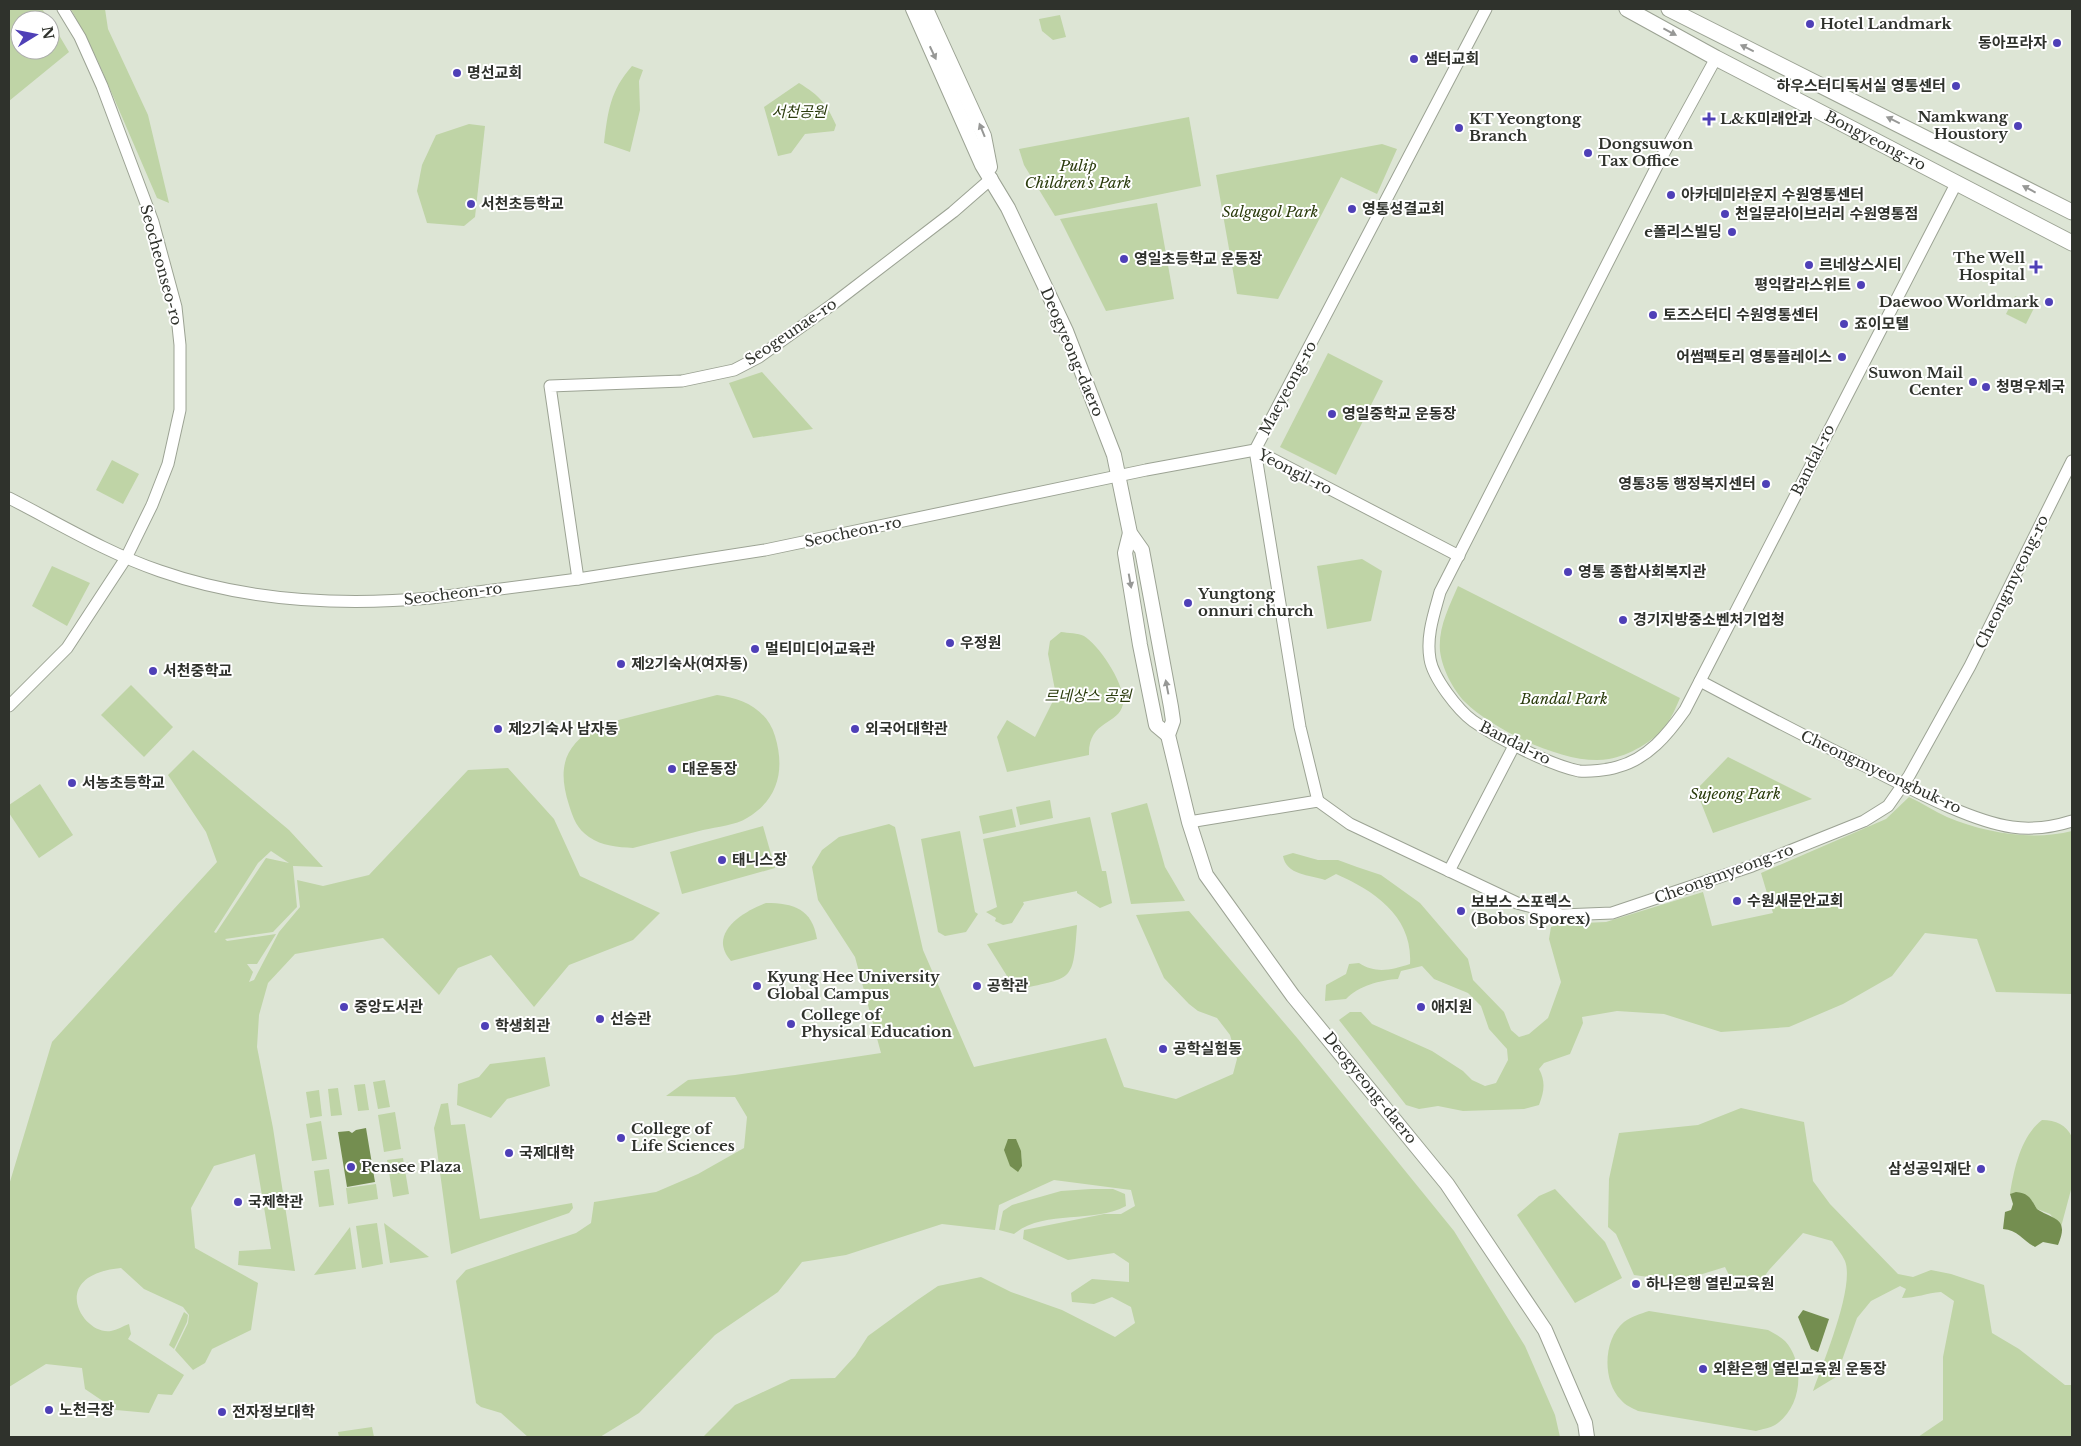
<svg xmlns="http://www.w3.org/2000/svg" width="2081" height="1446" font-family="'Libre Baskerville','Noto Sans KR',serif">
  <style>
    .green { fill: #bfd4a6; fill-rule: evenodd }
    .water { fill: #748e50 }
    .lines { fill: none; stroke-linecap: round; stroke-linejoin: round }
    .tertiary-casing { stroke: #9ca394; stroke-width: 13 }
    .secondary-casing { stroke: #9ca394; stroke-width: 16 }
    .primary-casing { stroke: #9ca394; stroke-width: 17 }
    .tertiary { stroke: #fff; stroke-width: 11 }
    .secondary { stroke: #fff; stroke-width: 14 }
    .primary { stroke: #fff; stroke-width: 15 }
    .oneway { fill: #979896 }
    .poi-dot { fill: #4f40b7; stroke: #fff; stroke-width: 2 }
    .labels { text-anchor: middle; stroke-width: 4; stroke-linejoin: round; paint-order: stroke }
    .poi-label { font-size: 15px; font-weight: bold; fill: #2f322c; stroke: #fff; text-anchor: start }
    .park-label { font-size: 15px; font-style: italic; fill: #2b3c0d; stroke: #fff }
    .street-label { font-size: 15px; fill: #2f322c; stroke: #fff }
  </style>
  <rect width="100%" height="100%" fill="#dde5d5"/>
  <g class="green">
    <polygon points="9,9 42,9 50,20 20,20 20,50 50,50 50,20 69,52 9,101"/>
    <polygon points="71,9 105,9 108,29 148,115 169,203 157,198 97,59"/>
    <polygon points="1060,15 1066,37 1053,40 1042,31 1039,19"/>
    <path d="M 632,66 L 643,70 L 639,81 L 640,110 L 630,152 L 604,143 C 608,111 610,91 632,66 Z"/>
    <path d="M 799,83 C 820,96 826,103 836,125 L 834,131 L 805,134 L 791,153 L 778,156 L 764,107 Z"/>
    <polygon points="1189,117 1201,186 1055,216 1024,165 1019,149"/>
    <polygon points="469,124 485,126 475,217 464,226 427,223 417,191 422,165 436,135"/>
    <polygon points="1382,144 1397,149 1377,194 1341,177 1278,299 1237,294 1216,175"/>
    <polygon points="1157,203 1174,299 1106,311 1060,219"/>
    <polygon points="2015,296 2035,306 2026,324 2006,314"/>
    <polygon points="1328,353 1383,381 1336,475 1280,447"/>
    <polygon points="762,372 813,429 753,438 729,383"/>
    <polygon points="112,460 139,474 123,504 96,490"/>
    <polygon points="1362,559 1382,571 1371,621 1327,629 1317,566"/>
    <polygon points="52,566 90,583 67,626 32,606"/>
    <path d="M 1458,586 L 1680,698 C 1676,707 1672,717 1666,725 C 1655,741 1628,756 1609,759 C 1569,767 1493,730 1465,702 C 1453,690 1442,668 1440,651 C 1438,628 1449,607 1458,586 Z"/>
    <path d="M 1061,632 C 1068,633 1078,633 1084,636 C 1099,645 1126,685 1123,704 C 1119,725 1088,720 1089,755 L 1007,772 L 997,737 L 1007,720 L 1035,737 L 1056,695 L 1048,654 L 1050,641 Z"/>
    <polygon points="131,685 173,727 144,757 101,715"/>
    <path d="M 717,695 C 742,698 767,709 775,736 C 785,769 779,799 747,818 C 736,825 717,827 703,830 C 680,836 656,842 633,848 C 618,847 602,846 589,837 C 577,829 573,818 569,805 C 557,767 564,745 599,725 Z"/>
    <path d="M 193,750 L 289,830 L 323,867 L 293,866 L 297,907 L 273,932 L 225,939 L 227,941 L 276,934 L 257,964 L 247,964 L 253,972 L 249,982 L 254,980 L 279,932 L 300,907 L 297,880 L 323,886 L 369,875 L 468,770 L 508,768 L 554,819 L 580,876 L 660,913 L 633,940 L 569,965 L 534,1007 L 491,955 L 458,968 L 439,995 L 383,938 L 295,954 L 268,983 L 259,1015 L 257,1047 L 273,1128 L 295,1271 L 238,1265 L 239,1251 L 271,1249 L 255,1154 L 214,1166 L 191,1208 L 195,1248 L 258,1283 L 251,1330 L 212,1349 L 205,1363 L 193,1370 L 175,1350 L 188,1323 L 189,1315 L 183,1307 L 144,1289 L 121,1268 C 46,1275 83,1336 111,1331 C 117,1330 123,1326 129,1324 L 131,1334 L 128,1339 L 184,1375 L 172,1395 L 158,1394 L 149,1413 L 116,1410 L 85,1389 L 82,1368 L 46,1364 L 9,1387 L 9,1185 L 52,1042 L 217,862 L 206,832 L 168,775 ZM 271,851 L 289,863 L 266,858 L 216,933 L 214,932 L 258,863 Z"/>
    <polygon points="1728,757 1812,799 1713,833 1696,790"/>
    <polygon points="40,784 73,835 39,858 9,813 9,805"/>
    <path d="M 1909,797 C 1922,803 1934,811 1947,817 C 1985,833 2033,841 2072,831 L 2072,994 L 1996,992 L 1977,939 L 1925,933 L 1892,976 L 1843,1004 L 1789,1027 L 1721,1032 L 1664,1014 L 1617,1011 L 1582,1017 L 1583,1023 L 1570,1054 L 1544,1063 L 1539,1069 C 1546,1082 1544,1092 1539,1105 L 1524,1109 L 1463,1111 L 1438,1106 L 1419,1109 L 1406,1105 L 1339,1020 L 1350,1012 L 1361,1012 L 1372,1024 L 1432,1051 L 1463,1071 L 1472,1080 L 1485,1086 L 1496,1083 L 1508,1060 L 1507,1049 L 1489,1029 L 1481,1006 L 1468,993 L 1434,979 L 1422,966 L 1401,971 L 1398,979 C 1381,980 1358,986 1346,999 L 1325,1001 L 1326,985 L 1346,974 L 1349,964 L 1359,963 C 1376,974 1391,970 1410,964 C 1413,917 1375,891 1336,874 L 1325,880 C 1310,875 1286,875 1283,856 L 1293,853 L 1318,860 L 1338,860 L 1357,867 L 1381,875 L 1420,903 L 1468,959 L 1473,980 L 1504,1012 L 1511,1030 L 1519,1037 L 1529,1034 L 1548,1018 L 1561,982 L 1549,939 L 1551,927 L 1561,924 L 1606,922 L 1703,892 L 1712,926 L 1773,913 L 1761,873 L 1886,819 Z"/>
    <polygon points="1050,800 1053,818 1020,825 1016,807"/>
    <polygon points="1147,803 1165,867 1185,901 1131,904 1111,813"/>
    <polygon points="1012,809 1016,827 983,834 979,816"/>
    <polygon points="1090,817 1102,871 1106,871 1112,903 1100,908 1077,893 1077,891 1023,902 1024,904 1012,923 1003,925 995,921 996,918 986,912 997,907 983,839"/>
    <polygon points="889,824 895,827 923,950 974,1067 1106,1038 1124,1087 1176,1099 1233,1074 1237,1059 1230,1035 1217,1018 1198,1011 1189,1004 1164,978 1136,915 1189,911 1298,1039 1454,1231 1525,1346 1555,1415 1560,1437 703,1437 735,1405 791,1379 835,1378 855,1356 868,1336 916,1301 938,1286 981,1277 1011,1292 1062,1310 1115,1337 1135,1323 1131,1307 1112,1297 1094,1304 1072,1302 1071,1293 1092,1279 1129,1282 1129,1263 1114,1253 1068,1260 1023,1239 1024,1230 1104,1214 1121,1214 1135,1206 1131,1190 1054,1180 999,1205 995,1230 942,1224 846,1255 802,1262 778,1292 715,1335 639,1413 600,1437 528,1437 501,1413 481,1407 476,1403 456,1281 466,1270 576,1233 591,1223 594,1202 656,1192 698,1174 744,1148 747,1117 735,1097 666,1096 688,1080 735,1075 881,1053 855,957 818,900 812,867 822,850 839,837"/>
    <polygon points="763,826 775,868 682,894 670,852"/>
    <polygon points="960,831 975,912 978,914 966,932 945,936 938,932 921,839"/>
    <path d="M 766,903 C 794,903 812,909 817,939 L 731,961 C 707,934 742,912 766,903 Z"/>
    <path d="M 1077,925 C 1073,982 1074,977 1020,989 L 1012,984 L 987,944 Z"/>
    <polygon points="545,1057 550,1086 507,1099 491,1118 457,1105 458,1084 479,1077 490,1064"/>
    <polygon points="385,1080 390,1107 378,1109 373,1082"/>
    <polygon points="365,1084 369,1110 358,1111 354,1085"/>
    <polygon points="338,1088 342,1115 331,1116 328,1089"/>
    <polygon points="319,1090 322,1116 310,1118 306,1092"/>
    <polygon points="448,1103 451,1125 465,1124 480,1219 572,1203 573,1208 569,1213 451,1254 434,1128 441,1104"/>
    <path d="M 1741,1108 L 1804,1122 L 1813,1181 L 1830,1204 L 1898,1274 L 1913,1277 L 1931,1270 L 1951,1274 L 1984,1285 L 1992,1333 L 2019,1349 L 2065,1385 L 2072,1385 L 2072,1437 L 1918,1437 L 1943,1420 L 1943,1357 L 1954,1301 L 1941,1292 C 1927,1293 1916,1298 1902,1298 L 1906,1289 L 1900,1286 L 1871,1301 L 1857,1318 L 1836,1377 L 1813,1391 C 1823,1363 1855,1287 1845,1261 C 1842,1254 1836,1247 1832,1241 L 1803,1233 L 1769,1270 L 1755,1290 L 1736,1289 L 1725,1267 L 1696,1276 L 1691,1283 L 1634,1275 L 1616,1234 L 1608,1227 L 1609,1179 L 1619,1133 L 1698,1125 Z"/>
    <polygon points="395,1112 401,1149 384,1152 378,1115"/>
    <path d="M 2042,1120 C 2056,1120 2066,1125 2072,1137 L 2072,1186 L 2061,1227 L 2050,1214 L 2037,1209 C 2031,1198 2025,1190 2010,1194 C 2014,1169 2021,1136 2042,1120 Z"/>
    <polygon points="321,1121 327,1159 312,1161 306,1124"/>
    <polygon points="403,1158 409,1194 393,1197 387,1160"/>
    <polygon points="329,1169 334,1205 319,1207 314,1171"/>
    <polygon points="376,1184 378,1199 348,1204 346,1188"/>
    <path d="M 1091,1189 L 1113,1189 L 1125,1194 L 1126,1206 C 1093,1224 1044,1209 1014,1234 L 999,1230 L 1003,1211 L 1012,1205 L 1061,1191 Z"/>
    <polygon points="1555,1189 1605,1242 1622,1278 1575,1303 1517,1215 1539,1196"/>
    <polygon points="377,1223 383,1264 362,1268 356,1226"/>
    <polygon points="384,1223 429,1257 390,1263"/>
    <polygon points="350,1227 356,1269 314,1275"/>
    <path d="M 1649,1311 L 1768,1330 C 1773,1333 1780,1336 1785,1341 C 1806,1364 1802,1408 1775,1425 C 1770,1428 1762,1429 1756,1431 L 1638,1411 C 1632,1408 1625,1405 1621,1400 C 1602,1381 1603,1339 1624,1322 C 1632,1316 1640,1314 1649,1311 Z"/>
    <polygon points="184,1312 188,1315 187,1322 174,1349 169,1345"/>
    <polygon points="372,1427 374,1437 339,1437 338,1432"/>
  </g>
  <g class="water">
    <polygon points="366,1128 375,1182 347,1187 338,1132 349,1131 352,1133 356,1130"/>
    <polygon points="1008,1139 1016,1139 1021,1151 1022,1166 1018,1172 1010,1166 1004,1150"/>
    <path d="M 2016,1192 C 2029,1193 2031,1199 2037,1209 C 2053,1220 2070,1217 2058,1245 L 2043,1242 L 2035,1247 C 2023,1241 2018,1230 2003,1229 L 2005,1212 L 2011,1210 L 2013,1204 L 2010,1194 Z"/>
    <polygon points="1803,1310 1829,1319 1818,1352 1811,1349 1798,1317"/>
  </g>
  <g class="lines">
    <g class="tertiary-casing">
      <g id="tertiary">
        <path d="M 1716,58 L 1659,162 L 1440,592 C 1434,614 1426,636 1430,659 C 1433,678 1458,710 1473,721 C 1497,738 1550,765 1579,771 C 1589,772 1607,770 1617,767 C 1648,759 1668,734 1685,710 L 1957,182"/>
        <path d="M 9,498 C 58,523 107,553 160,571 C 246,601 341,606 431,598 L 578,579 L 765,550 L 1146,470 L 1255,450 L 1459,556"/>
        <polyline points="578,579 550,386 682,381 734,370 759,357 833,304 953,212 992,178"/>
        <path d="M 1700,681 C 1758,712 1816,742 1875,771 C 1913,790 1971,821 2012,827 C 2033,830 2053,827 2072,821"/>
        <polyline points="9,706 67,648 126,558 152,505 168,464 180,410 180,345 176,307 153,222 102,86 80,37 63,9"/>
        <polyline points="1318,801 1300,727 1255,450 1486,9"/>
        <polyline points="1189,822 1318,801 1350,824 1517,903 1562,915 1612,913 1752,866 1864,821 1888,806 1909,776 1970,666 2072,461"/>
        <polyline points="1449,871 1515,744"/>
      </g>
    </g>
    <g class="secondary-casing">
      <g id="secondary">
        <polyline points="913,9 982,165 1008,208 1066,331 1114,455 1130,533 1142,550 1171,707 1173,721 1168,735 1189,822 1206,875 1293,996 1447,1184 1545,1330 1585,1423 1587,1437"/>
        <polyline points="926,9 984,136 990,167"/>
        <polyline points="1130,533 1125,553 1140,645 1156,725 1168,735"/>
      </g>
    </g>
    <g class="primary-casing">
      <g id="primary">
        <path id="s1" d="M 1627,9 L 1716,58 L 2072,243"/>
        <polyline points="1669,9 2072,212"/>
      </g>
    </g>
    <use href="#tertiary" class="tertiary"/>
    <use href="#secondary" class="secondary"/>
    <use href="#primary" class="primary"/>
  </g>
  <defs><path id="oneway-solid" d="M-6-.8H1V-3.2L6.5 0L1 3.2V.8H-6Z" transform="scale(1.25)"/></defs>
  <g class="oneway">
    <use href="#oneway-solid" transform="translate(1670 32) rotate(28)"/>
    <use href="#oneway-solid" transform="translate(1747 48) rotate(-154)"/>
    <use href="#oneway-solid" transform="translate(933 53) rotate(65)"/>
    <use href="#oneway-solid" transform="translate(1893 120) rotate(-154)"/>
    <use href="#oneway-solid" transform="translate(982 130) rotate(-112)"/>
    <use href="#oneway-solid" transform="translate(2029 189) rotate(-152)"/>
    <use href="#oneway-solid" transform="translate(1130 581) rotate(80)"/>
    <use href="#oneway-solid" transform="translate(1167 687) rotate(-101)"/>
  </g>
  <g class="poi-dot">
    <circle cx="1810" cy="24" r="5"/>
    <circle cx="2057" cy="43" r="5"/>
    <circle cx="1414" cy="59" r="5"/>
    <circle cx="457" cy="73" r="5"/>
    <circle cx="1956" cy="86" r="5"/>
    <path d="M1706.5 111.5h5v5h5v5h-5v5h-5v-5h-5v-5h5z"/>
    <circle cx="2018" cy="126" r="5"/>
    <circle cx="1459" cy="128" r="5"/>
    <circle cx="1588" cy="153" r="5"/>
    <circle cx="1671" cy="195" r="5"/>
    <circle cx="471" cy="204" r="5"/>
    <circle cx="1352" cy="209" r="5"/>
    <circle cx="1725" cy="214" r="5"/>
    <circle cx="1732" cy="232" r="5"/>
    <circle cx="1124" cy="259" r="5"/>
    <circle cx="1809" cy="265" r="5"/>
    <path d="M2033.5 259.5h5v5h5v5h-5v5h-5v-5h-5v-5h5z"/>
    <circle cx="1861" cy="285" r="5"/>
    <circle cx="2049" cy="302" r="5"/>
    <circle cx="1653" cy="315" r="5"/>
    <circle cx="1844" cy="324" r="5"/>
    <circle cx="1842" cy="357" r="5"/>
    <circle cx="1973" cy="382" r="5"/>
    <circle cx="1986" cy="387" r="5"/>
    <circle cx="1332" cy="414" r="5"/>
    <circle cx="1766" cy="484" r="5"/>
    <circle cx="1568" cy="572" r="5"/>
    <circle cx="1188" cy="603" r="5"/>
    <circle cx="1623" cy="620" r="5"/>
    <circle cx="950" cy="643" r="5"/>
    <circle cx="755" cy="649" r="5"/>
    <circle cx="621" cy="664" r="5"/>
    <circle cx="153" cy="671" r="5"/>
    <circle cx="498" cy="729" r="5"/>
    <circle cx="855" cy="729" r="5"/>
    <circle cx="672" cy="769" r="5"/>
    <circle cx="72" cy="783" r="5"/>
    <circle cx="722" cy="860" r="5"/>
    <circle cx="1737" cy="901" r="5"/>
    <circle cx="1461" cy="911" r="5"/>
    <circle cx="757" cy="986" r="5"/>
    <circle cx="977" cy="986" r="5"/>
    <circle cx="344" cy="1007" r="5"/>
    <circle cx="1421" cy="1007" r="5"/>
    <circle cx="600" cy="1019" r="5"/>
    <circle cx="791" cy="1024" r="5"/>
    <circle cx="485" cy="1026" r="5"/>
    <circle cx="1163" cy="1049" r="5"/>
    <circle cx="621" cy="1138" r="5"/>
    <circle cx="509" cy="1153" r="5"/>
    <circle cx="351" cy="1167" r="5"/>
    <circle cx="1981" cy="1169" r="5"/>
    <circle cx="238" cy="1202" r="5"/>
    <circle cx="1636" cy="1284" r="5"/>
    <circle cx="1703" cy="1369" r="5"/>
    <circle cx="49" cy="1410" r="5"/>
    <circle cx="222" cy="1412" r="5"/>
  </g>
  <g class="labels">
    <g class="poi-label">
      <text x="1820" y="29">Hotel Landmark</text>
      <text x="2047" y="48" text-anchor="end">동아프라자</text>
      <text x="1424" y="64">샘터교회</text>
      <text x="467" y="78">명선교회</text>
      <text x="1946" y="91" text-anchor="end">하우스터디독서실 영통센터</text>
      <text x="2008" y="122" text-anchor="end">Namkwang<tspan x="2008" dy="17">Houstory</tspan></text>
      <text x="1469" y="124">KT Yeongtong<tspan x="1469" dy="17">Branch</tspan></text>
      <text x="1720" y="124">L&amp;K미래안과</text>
      <text x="1598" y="149">Dongsuwon<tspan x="1598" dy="17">Tax Office</tspan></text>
      <text x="1681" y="200">아카데미라운지 수원영통센터</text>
      <text x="481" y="209">서천초등학교</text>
      <text x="1362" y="214">영통성결교회</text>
      <text x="1735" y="219">천일문라이브러리 수원영통점</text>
      <text x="1722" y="237" text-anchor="end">e폴리스빌딩</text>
      <text x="2025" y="263" text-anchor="end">The Well<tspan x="2025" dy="17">Hospital</tspan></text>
      <text x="1134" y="264">영일초등학교 운동장</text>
      <text x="1819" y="270">르네상스시티</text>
      <text x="1851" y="290" text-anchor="end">평익칼라스위트</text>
      <text x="2039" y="307" text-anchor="end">Daewoo Worldmark</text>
      <text x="1663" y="320">토즈스터디 수원영통센터</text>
      <text x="1854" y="329">죠이모텔</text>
      <text x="1832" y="362" text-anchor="end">어썸팩토리 영통플레이스</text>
      <text x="1963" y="378" text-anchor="end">Suwon Mail<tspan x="1963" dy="17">Center</tspan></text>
      <text x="1996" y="392">청명우체국</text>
      <text x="1342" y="419">영일중학교 운동장</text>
      <text x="1756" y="489" text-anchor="end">영통3동 행정복지센터</text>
      <text x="1578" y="577">영통 종합사회복지관</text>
      <text x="1198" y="599">Yungtong<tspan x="1198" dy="17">onnuri church</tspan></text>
      <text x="1633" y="625">경기지방중소벤처기업청</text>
      <text x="960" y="648">우정원</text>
      <text x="765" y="654">멀티미디어교육관</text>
      <text x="631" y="669">제2기숙사(여자동)</text>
      <text x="163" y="676">서천중학교</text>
      <text x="508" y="734">제2기숙사 남자동</text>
      <text x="865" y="734">외국어대학관</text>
      <text x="682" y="774">대운동장</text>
      <text x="82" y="788">서농초등학교</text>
      <text x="732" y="865">태니스장</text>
      <text x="1747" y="906">수원새문안교회</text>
      <text x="1471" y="907">보보스 스포렉스<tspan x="1471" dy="17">(Bobos Sporex)</tspan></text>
      <text x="767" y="982">Kyung Hee University<tspan x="767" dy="17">Global Campus</tspan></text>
      <text x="987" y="991">공학관</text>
      <text x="354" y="1012">중앙도서관</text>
      <text x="1431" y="1012">애지원</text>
      <text x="801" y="1020">College of<tspan x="801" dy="17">Physical Education</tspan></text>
      <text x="610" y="1024">선승관</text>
      <text x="495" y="1031">학생회관</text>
      <text x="1173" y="1054">공학실험동</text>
      <text x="631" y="1134">College of<tspan x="631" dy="17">Life Sciences</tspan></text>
      <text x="519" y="1158">국제대학</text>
      <text x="361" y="1172">Pensee Plaza</text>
      <text x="1971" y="1174" text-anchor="end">삼성공익재단</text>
      <text x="248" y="1207">국제학관</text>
      <text x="1646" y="1289">하나은행 열린교육원</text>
      <text x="1713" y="1374">외환은행 열린교육원 운동장</text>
      <text x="59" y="1415">노천극장</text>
      <text x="232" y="1417">전자정보대학</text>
    </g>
    <g class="park-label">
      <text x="799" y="117">서천공원</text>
      <text x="1078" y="171">Pulip<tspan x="1078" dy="17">Children's Park</tspan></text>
      <text x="1270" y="217">Salgugol Park</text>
      <text x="1088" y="701">르네상스 공원</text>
      <text x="1564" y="704">Bandal Park</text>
      <text x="1735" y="799">Sujeong Park</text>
    </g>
    <g class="street-label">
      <text dy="5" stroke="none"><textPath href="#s1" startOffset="281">Bongyeong-ro</textPath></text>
      <text transform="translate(161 265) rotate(75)" y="5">Seocheonseo-ro</text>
      <text transform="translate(791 332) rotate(-34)" y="5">Seogeunae-ro</text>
      <text transform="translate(1072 352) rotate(67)" y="5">Deogyeong-daero</text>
      <text transform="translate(1288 388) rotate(-62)" y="5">Maeyeong-ro</text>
      <text transform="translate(1813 460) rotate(-63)" y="5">Bandal-ro</text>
      <text transform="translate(1295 472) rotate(27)" y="5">Yeongil-ro</text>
      <text transform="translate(853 532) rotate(-12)" y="5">Seocheon-ro</text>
      <text transform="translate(2012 582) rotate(-64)" y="5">Cheongmyeong-ro</text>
      <text transform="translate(453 594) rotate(-7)" y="5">Seocheon-ro</text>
      <text transform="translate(1515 743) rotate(27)" y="5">Bandal-ro</text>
      <text transform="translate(1881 772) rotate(25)" y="5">Cheongmyeongbuk-ro</text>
      <text transform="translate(1724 874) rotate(-20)" y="5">Cheongmyeong-ro</text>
      <text transform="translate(1370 1088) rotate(51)" y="5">Deogyeong-daero</text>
    </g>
  </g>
  <rect width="2081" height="1446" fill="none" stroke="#2f322c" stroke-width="20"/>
  <g transform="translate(35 35) rotate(80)"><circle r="24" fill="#ffffff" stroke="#acadab"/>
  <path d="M0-4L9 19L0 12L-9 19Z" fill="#4f40b7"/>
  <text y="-8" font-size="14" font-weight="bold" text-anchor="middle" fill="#2f322c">N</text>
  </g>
</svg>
